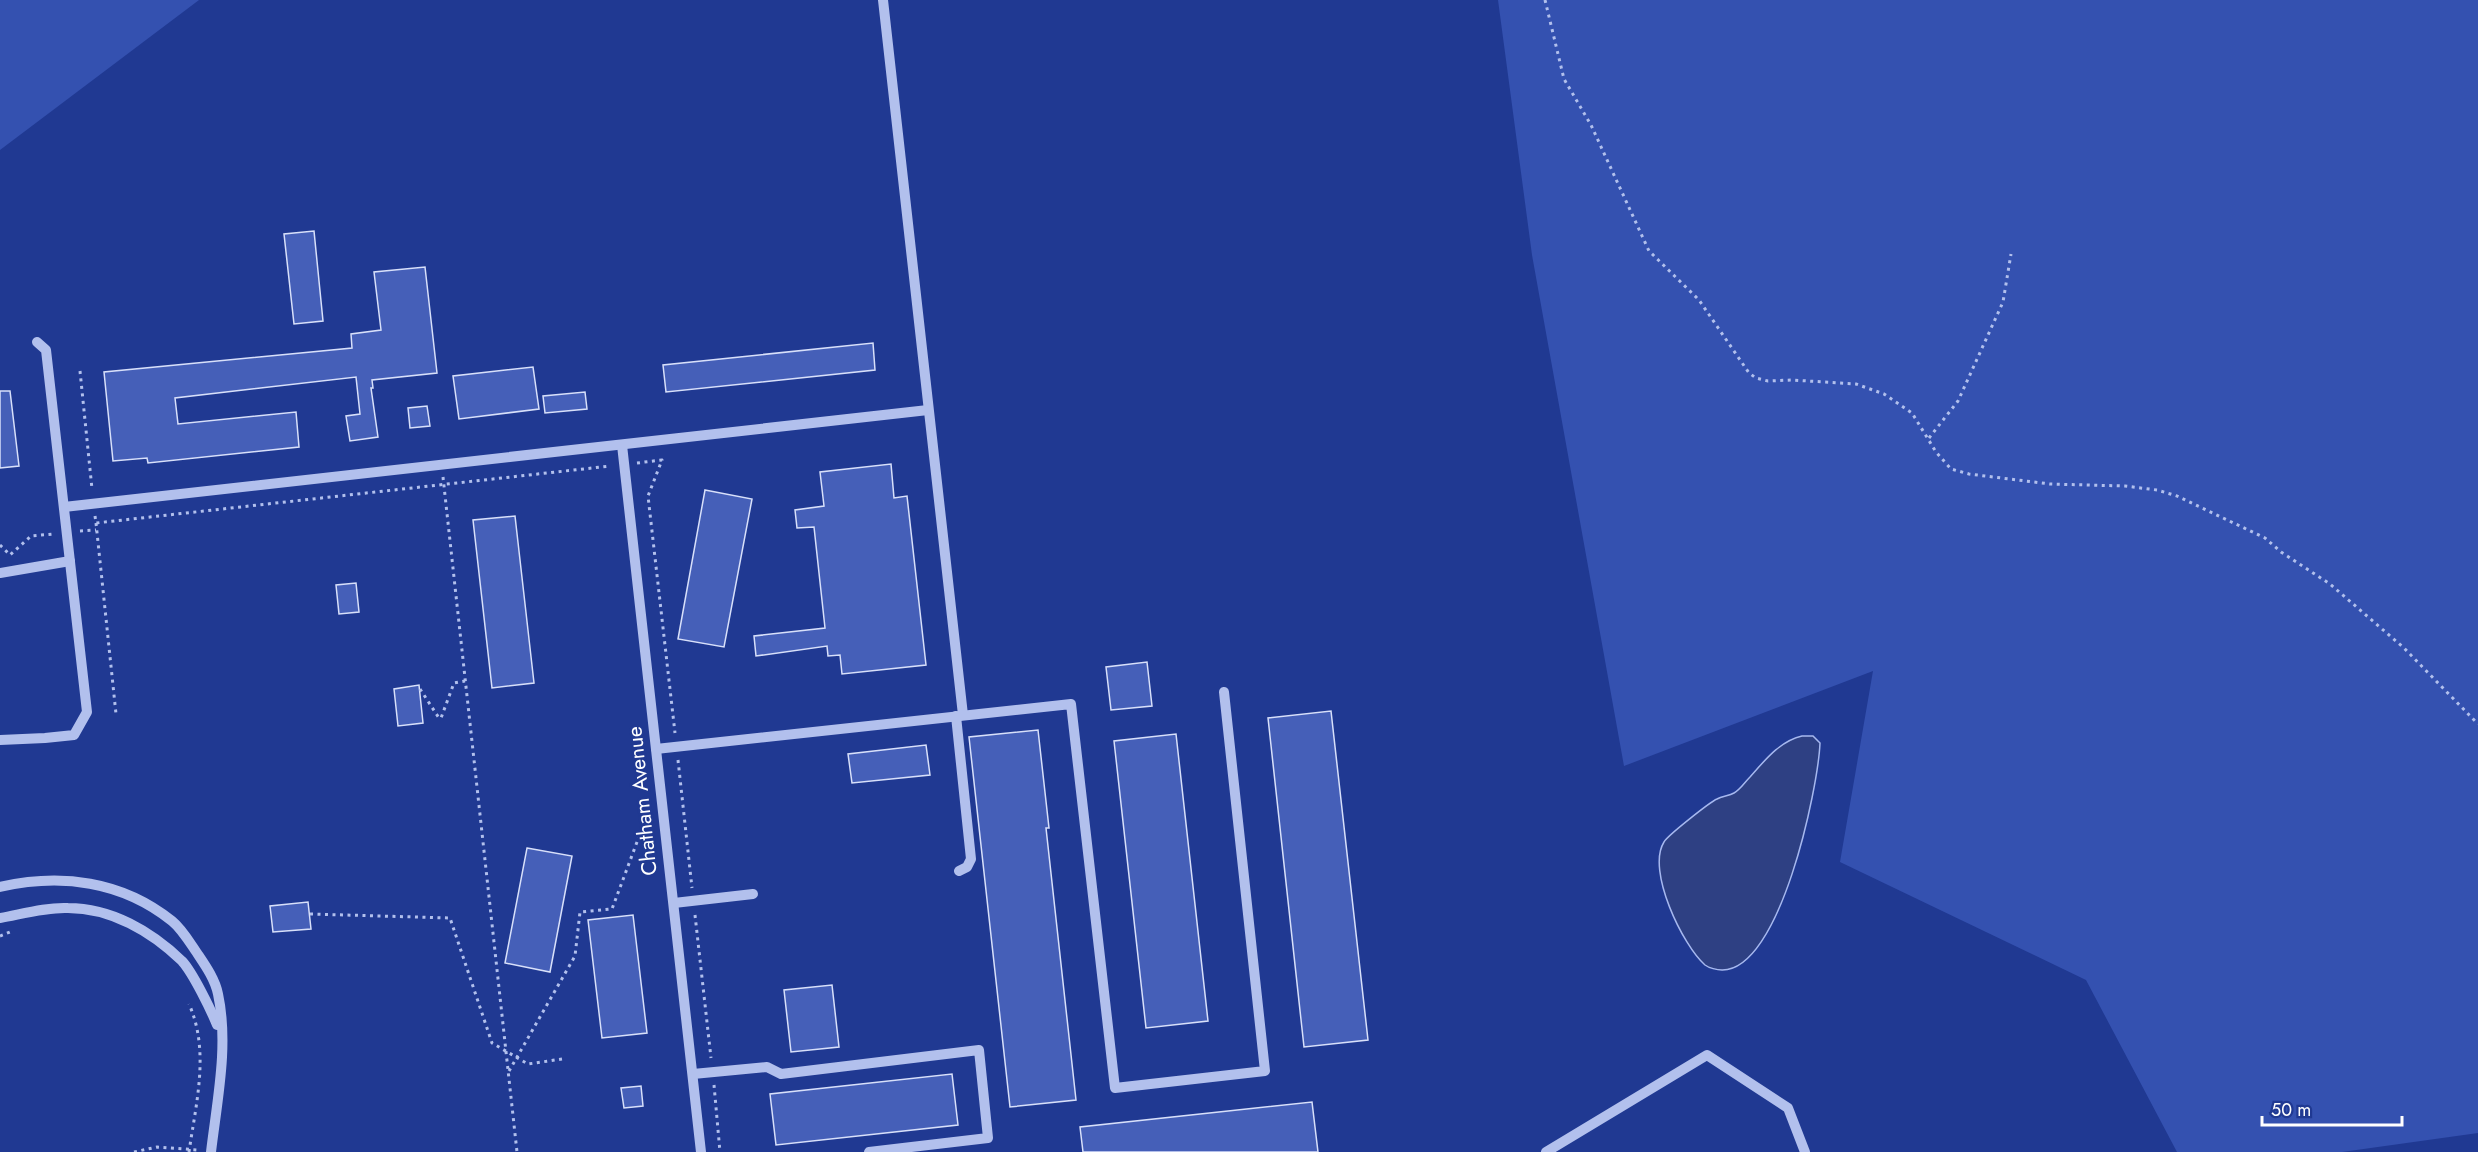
<svg xmlns="http://www.w3.org/2000/svg" width="2478" height="1152" font-family="Jost,sans-serif">
  <style>
    .green { fill: #3451b0 }
    .water { fill: #2e4083; stroke: #a6b8ef; stroke-width: 1.5 }
    .building { fill: #455fb8; stroke: #d8e0fa; stroke-width: 1.5 }
    .lines { fill: none; stroke-linecap: round; stroke-linejoin: round }
    .path { stroke: #b2c0ed; stroke-width: 3; stroke-dasharray: 3 4.5; stroke-linecap: butt }
    .minor { stroke: #b2c0ed; stroke-width: 10 }
    .labels { text-anchor: middle; stroke-width: 5; stroke-linejoin: round; paint-order: stroke }
    .street-label { font-size: 21px; fill: #fff; stroke: #203992 }
  </style>
  <rect width="100%" height="100%" fill="#203992"/>
  <g class="green">
    <polygon points="0,0 199,0 0,150"/>
    <polygon points="1498,0 2478,0 2478,1133 2342,1152 2177,1152 2086,980 1840,862 1873,671 1624,766 1532,255"/>
  </g>
  <path class="water" d="M 1802,736 L 1813,736 L 1820,743 C 1818,789 1780,971 1722,970 C 1717,970 1709,968 1705,965 C 1683,946 1646,870 1664,842 C 1667,836 1710,802 1717,799 C 1722,796 1729,796 1734,793 C 1740,790 1745,782 1750,777 C 1765,760 1780,741 1802,736 Z"/>
  <g class="building">
    <polygon points="314,231 323,321 294,324 284,234"/>
    <polygon points="425,267 437,373 372,380 373,388 371,388 378,437 350,441 346,416 360,414 356,377 175,398 178,424 296,412 299,447 148,463 147,458 113,461 104,372 352,348 351,334 381,330 374,272"/>
    <polygon points="873,343 875,370 666,392 663,365"/>
    <polygon points="533,367 539,409 459,419 453,376"/>
    <polygon points="0,391 10,391 19,466 0,468"/>
    <polygon points="585,392 587,409 545,413 543,396"/>
    <polygon points="427,406 430,426 410,428 408,408"/>
    <polygon points="891,464 894,498 907,496 926,665 842,674 840,655 828,656 827,646 756,656 754,636 825,628 814,527 797,528 795,510 824,506 820,472"/>
    <polygon points="705,490 752,499 724,647 678,639"/>
    <polygon points="515,516 534,683 492,688 473,520"/>
    <polygon points="356,583 359,612 339,614 336,585"/>
    <polygon points="1147,662 1152,706 1111,710 1106,667"/>
    <polygon points="419,685 423,723 398,726 394,689"/>
    <polygon points="1331,711 1368,1040 1304,1047 1268,718"/>
    <polygon points="1038,730 1049,828 1046,828 1076,1100 1010,1107 969,737"/>
    <polygon points="1176,734 1208,1021 1146,1028 1114,741"/>
    <polygon points="926,745 930,775 852,783 848,754"/>
    <polygon points="527,848 572,856 550,972 505,963"/>
    <polygon points="308,902 311,929 273,932 270,906"/>
    <polygon points="633,915 647,1033 602,1038 588,920"/>
    <polygon points="832,985 839,1047 791,1052 784,990"/>
    <polygon points="952,1074 958,1125 776,1145 770,1094"/>
    <polygon points="641,1086 643,1106 624,1108 621,1088"/>
    <polygon points="1312,1102 1318,1152 1083,1152 1080,1127"/>
  </g>
  <g class="lines">
    <g class="path">
      <polyline points="1545,0 1564,79 1591,125 1649,251 1699,300 1749,373 1756,378 1768,381 1792,380 1856,384 1884,394 1912,413 1936,452 1951,469 1969,474 2050,484 2125,486 2157,490 2177,496 2265,538 2281,552 2330,584 2404,648 2478,724"/>
      <polyline points="80,371 92,489"/>
      <polyline points="1929,438 1958,401 2003,302 2011,254"/>
      <polyline points="637,463 662,460 648,496 675,733"/>
      <polyline points="443,477 517,1152"/>
      <polyline points="95,516 96,523 610,466"/>
      <polyline points="96,523 116,714"/>
      <polyline points="80,531 96,530"/>
      <polyline points="0,545 10,555 31,536 53,534"/>
      <polyline points="420,689 439,718 441,718 454,683 465,681"/>
      <polyline points="678,760 692,888"/>
      <polyline points="310,914 450,918 492,1043 528,1064 562,1059"/>
      <polyline points="695,915 711,1058"/>
      <polyline points="0,936 10,932"/>
      <polyline points="509,1071 575,956 580,912 612,909 643,826"/>
      <polyline points="714,1085 720,1152"/>
      <polyline points="134,1152 157,1147 198,1150"/>
      <path d="M 189,1152 C 196,1103 210,1051 189,1004"/>
    </g>
    <g class="minor">
      <polyline points="883,0 963,715"/>
      <polyline points="622,445 701,1152"/>
      <polyline points="64,507 928,410"/>
      <polyline points="0,573 70,561"/>
      <polyline points="956,716 971,859 967,867 959,871"/>
      <polyline points="0,740 45,738 74,735 87,712 46,350 37,342"/>
      <polyline points="656,749 1071,704 1115,1088 1265,1071 1224,692"/>
      <path d="M 0,887 C 61,873 122,881 172,921 C 182,929 190,943 197,953 C 205,965 215,979 218,994 C 229,1045 217,1101 211,1152"/>
      <polyline points="674,903 753,894"/>
      <path d="M 0,918 C 22,914 46,907 68,908 C 111,908 151,931 182,961 C 193,973 211,1010 217,1025"/>
      <polyline points="693,1074 767,1067 781,1074 979,1050 988,1138 869,1152"/>
      <polyline points="1546,1152 1707,1055 1788,1108 1805,1152"/>
    </g>
  </g>
  <g class="labels">
    <g class="street-label">
      <text transform="translate(642 801) rotate(-96)" y="7">Chatham Avenue</text>
    </g>
  </g>
  <path d="M2262 1116v9h140v-9" fill="none" stroke="#ffffff" stroke-width="3"/>
  <text x="2271" y="1116" font-size="18" fill="#ffffff" stroke="#203992" stroke-width="4.5" paint-order="stroke">50 m</text>
</svg>
